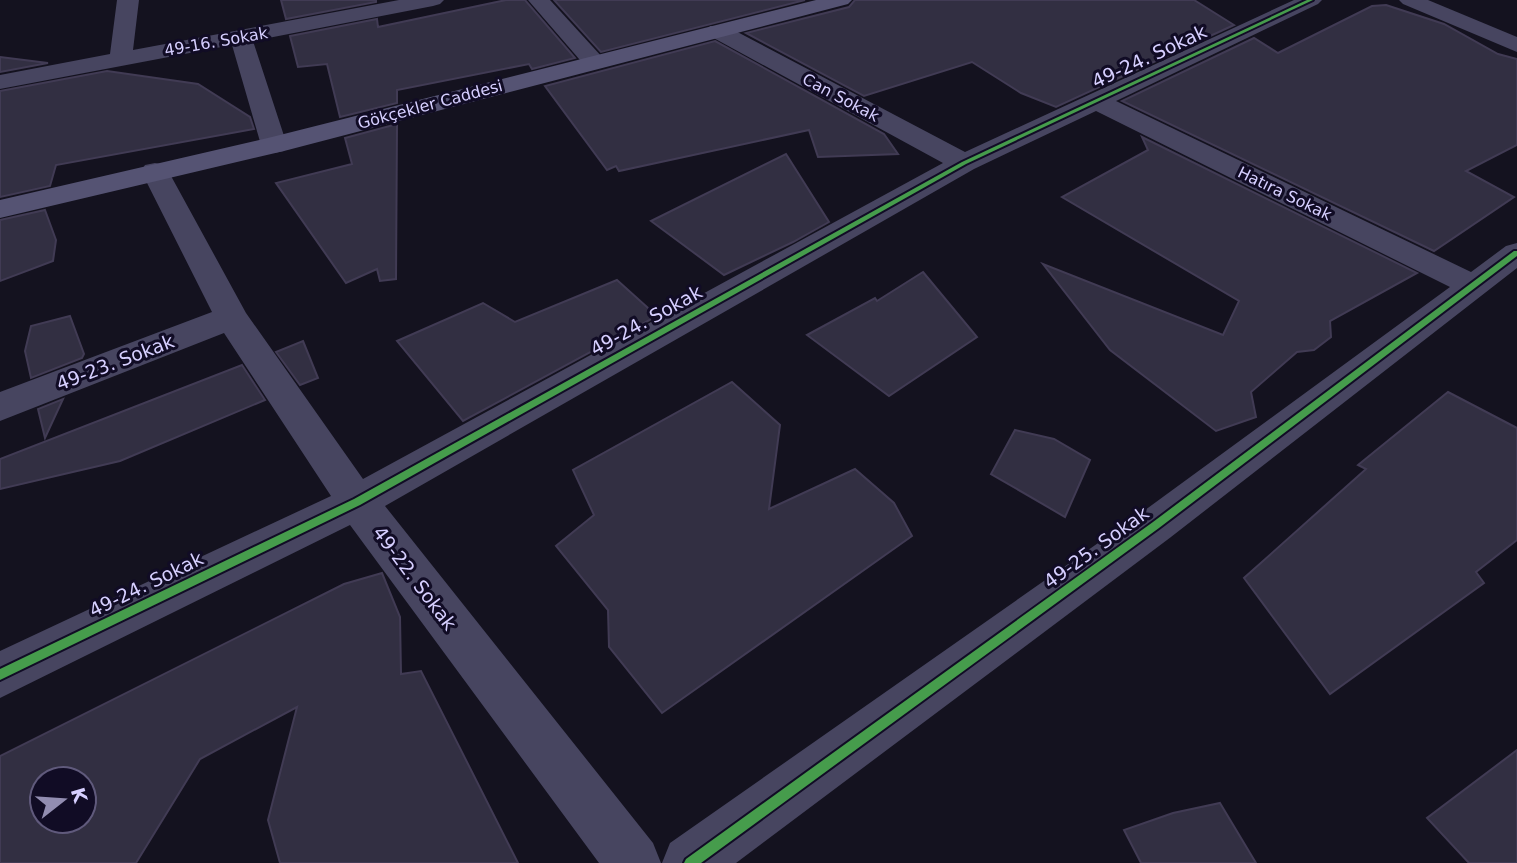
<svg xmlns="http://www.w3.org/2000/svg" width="1517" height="863" font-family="'DejaVu Sans',sans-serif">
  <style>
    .building { fill: #322f42; stroke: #413b54; stroke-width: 2; fill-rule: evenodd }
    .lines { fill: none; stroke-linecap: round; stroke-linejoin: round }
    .street { fill: #474560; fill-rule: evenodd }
    .secondary { fill: #555373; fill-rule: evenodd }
    .cycleway-casing { stroke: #110c25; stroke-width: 4 }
    .cycleway { fill: #469c4c; fill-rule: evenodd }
    .labels { text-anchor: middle; stroke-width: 6; stroke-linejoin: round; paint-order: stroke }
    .far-street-label { font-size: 16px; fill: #d6cfff; stroke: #110c25 }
    .street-label { font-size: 19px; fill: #d6cfff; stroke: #110c25 }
  </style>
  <rect width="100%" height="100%" fill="#14121f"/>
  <g class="building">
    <polygon points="281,0 376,0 376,2 286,19"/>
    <polygon points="506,0 525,0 575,58 532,69 529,64 397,90 397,103 340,117 327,64 298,67 290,36 377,19 378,27"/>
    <polygon points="554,0 805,0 601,52"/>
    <polygon points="855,0 1194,0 1234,25 1056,107 1021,93 972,62 864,96 746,33 849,7"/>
    <polygon points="1386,5 1444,24 1498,54 1517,59 1517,145 1466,171 1514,197 1434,251 1122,101 1254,38 1278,53 1372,6"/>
    <polygon points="715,41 884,134 898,154 818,157 809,130 619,171 616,166 607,170 545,86"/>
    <polygon points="0,57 48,63 0,72"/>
    <polygon points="107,71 198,84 250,117 254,129 56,165 50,186 0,197 0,91"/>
    <polygon points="397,124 396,279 380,281 377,269 346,283 276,183 352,164 345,138"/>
    <polygon points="1142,137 1417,273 1330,321 1331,337 1314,350 1297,352 1251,392 1256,417 1216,431 1110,350 1043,264 1223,335 1239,301 1062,197 1148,150"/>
    <polygon points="786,154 829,222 793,242 724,275 651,221"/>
    <polygon points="45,210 56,240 53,261 0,281 0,220"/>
    <polygon points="923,272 977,337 889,396 807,335 875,298 877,301"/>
    <polygon points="617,280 657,316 463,421 397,341 483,303 515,322"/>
    <polygon points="70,316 84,354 82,358 31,378 25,351 31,326"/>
    <polygon points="303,341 318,378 300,385 276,352"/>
    <polygon points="242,365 265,400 120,461 0,489 0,459"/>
    <polygon points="732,382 780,425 769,509 855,469 894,503 912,536 662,713 609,647 608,610 556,546 594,515 573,470"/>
    <polygon points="1448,392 1517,428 1517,540 1476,572 1484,583 1330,694 1244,578 1366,469 1358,465"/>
    <polygon points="63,399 45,438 38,409"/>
    <polygon points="1015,430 1054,439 1090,460 1065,517 991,474"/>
    <path d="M 382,573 L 400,617 L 401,674 L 421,671 L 518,863 L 280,863 L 268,820 L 297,707 L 200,759 L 136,863 L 0,863 L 0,756 L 344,584 ZM 42,779 L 84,779 L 84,821 L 42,821 Z"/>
    <polygon points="1517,750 1517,863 1469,863 1427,818"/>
    <polygon points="1220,803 1256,863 1141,863 1124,830 1173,813"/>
  </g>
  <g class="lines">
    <g class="street">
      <polygon points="117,0 139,0 133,50 399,0 444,0 440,4 433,6 253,41 287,145 284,151 274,153 264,151 261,145 232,45 0,89 0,75 110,54"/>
      <polygon points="528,0 550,0 602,57 606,62 602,67 586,67"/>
      <polygon points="1294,0 1322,0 1318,4 1116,101 1471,272 1506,246 1517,243 1517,268 1171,537 736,863 662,863 670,843 1141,513 1450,287 1096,111 974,169 385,506 653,843 661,863 599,863 350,525 0,698 0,651 331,496 224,333 0,421 0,392 212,312 141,171 145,165 155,163 165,165 246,313 363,479 943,163 710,36 707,31 710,26 726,26 965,152"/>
      <polygon points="1399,0 1428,0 1517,37 1517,52 1403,4"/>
    </g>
    <polygon class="secondary" points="816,0 852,0 848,4 284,151 0,218 0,200 272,137"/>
    <g class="cycleway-casing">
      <g id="cycleway">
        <polygon points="1307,0 1313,0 966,164 360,505 0,680 0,669 354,499 962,162"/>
        <polygon points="1514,251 1517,251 1517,256 1159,528 701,863 684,863 686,859 1153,522"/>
      </g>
    </g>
    <use href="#cycleway" class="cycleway"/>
  </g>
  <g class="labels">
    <g class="far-street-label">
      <text transform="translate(216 41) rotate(-10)" y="6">49-16. Sokak</text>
      <text transform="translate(841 97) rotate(28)" y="6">Can Sokak</text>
      <text transform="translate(430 104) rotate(-15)" y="6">Gökçekler Caddesi</text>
      <text transform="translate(1285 193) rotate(26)" y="6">Hatıra Sokak</text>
    </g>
    <g class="street-label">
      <text transform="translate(1149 56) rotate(-25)" y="7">49-24. Sokak</text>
      <text transform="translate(646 320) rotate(-29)" y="7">49-24. Sokak</text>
      <text transform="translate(115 362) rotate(-21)" y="7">49-23. Sokak</text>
      <text transform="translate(1096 547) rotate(-36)" y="7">49-25. Sokak</text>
      <text transform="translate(415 578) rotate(53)" y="7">49-22. Sokak</text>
      <text transform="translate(146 584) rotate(-26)" y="7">49-24. Sokak</text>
    </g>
  </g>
  <g transform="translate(63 800) rotate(73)"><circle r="33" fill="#110c25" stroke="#605a7c" stroke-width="2"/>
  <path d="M0-5L12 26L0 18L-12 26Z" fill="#928db1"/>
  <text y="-10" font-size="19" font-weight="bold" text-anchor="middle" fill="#d6cfff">K</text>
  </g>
</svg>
